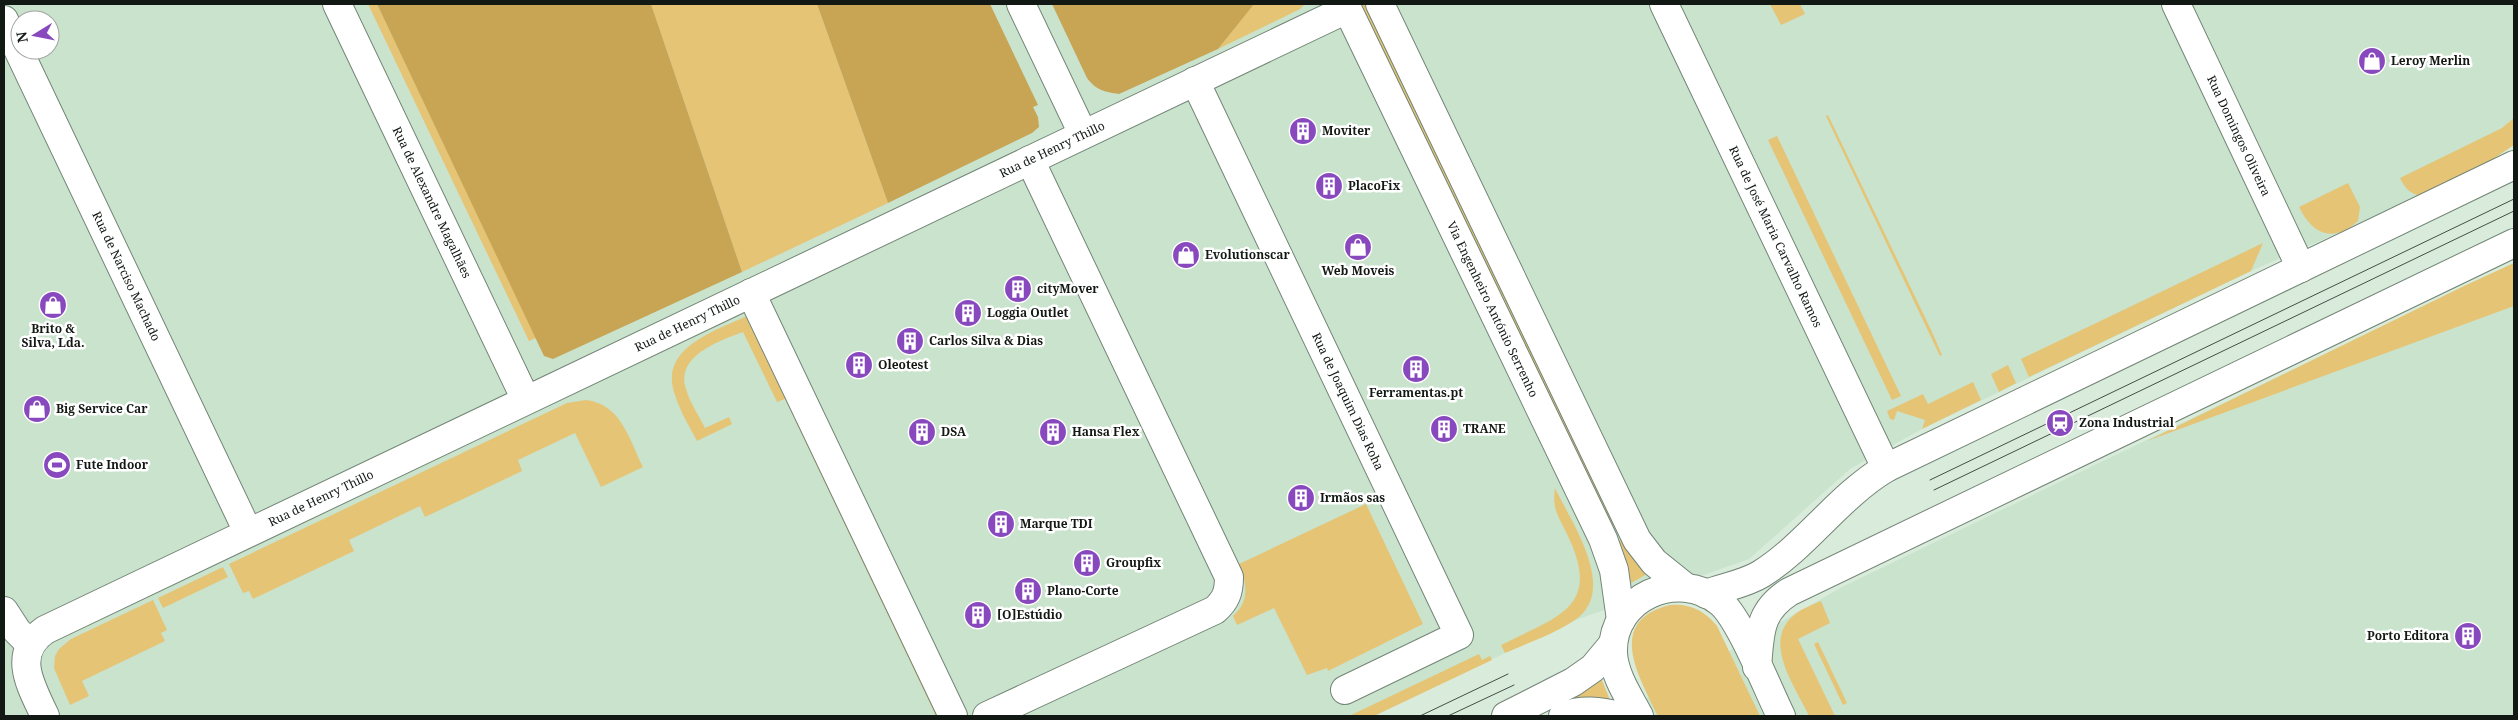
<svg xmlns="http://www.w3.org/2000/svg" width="2518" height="720" font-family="'Noto Serif',serif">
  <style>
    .built { fill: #c9e3cd; fill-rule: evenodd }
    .green { fill: #e6c476 }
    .forest { fill: #c7a554 }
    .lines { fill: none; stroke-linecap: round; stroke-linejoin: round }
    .minor-casing { stroke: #738576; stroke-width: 30 }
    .major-casing { stroke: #738576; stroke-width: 30 }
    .minor { stroke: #fff; stroke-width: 28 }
    .major { stroke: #fff; stroke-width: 28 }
    .tram { stroke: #444e46; stroke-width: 1 }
    .labels { text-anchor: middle; stroke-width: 5; stroke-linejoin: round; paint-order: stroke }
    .poi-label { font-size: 12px; font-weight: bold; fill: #121813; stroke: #fff; text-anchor: start }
    .street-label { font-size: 12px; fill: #121813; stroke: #fff }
  </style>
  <rect width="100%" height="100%" fill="#d9ecdb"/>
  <g class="built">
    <path d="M 4,4 L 2514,4 L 2514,145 L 2427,194 L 2251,271 L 1922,429 L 1850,469 L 1749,559 L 1570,622 L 1374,716 L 4,716 ZM 20,20 L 50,20 L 50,50 L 20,50 Z"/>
    <polygon points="2514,263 2514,716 1615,716 1844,586"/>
  </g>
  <g class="green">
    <polygon points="368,4 377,4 536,338 529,341"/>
    <polygon points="651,4 817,4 888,203 742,272"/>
    <polygon points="1253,4 1305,4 1300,9 1218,49"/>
    <polygon points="1359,4 1365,4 1615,525 1610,527"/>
    <polygon points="1770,4 1800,4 1805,14 1781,25"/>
    <polygon points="1828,115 1932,332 1942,355 1940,356 1826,116"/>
    <path d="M 2514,118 L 2514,145 L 2487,163 L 2420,196 C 2409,193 2405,188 2400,178 L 2502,128 Z"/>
    <polygon points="1777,136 1901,396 1892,400 1768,140"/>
    <path d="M 2348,183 L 2360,207 L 2358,221 C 2333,244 2312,234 2299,207 Z"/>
    <polygon points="2263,243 2251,271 2029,377 2021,359"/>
    <polygon points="2514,263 2514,306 2147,441 2464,286"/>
    <path d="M 747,316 L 939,716 L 936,716 L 785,399 L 777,402 L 743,332 C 719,341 675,356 686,389 C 690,403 699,416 705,428 L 729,417 L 732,424 L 697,441 C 689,426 680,411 675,395 C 658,348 715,331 747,316 Z"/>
    <polygon points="2008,365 2016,383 1999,392 1991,374"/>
    <polygon points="1973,382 1981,400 1922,429 1925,420 1897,411 1894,420 1890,419 1887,411 1923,394 1928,404"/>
    <path d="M 586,400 C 621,404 629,439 643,467 L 601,487 L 575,433 L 518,460 L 522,471 L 425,517 L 420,506 L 349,540 L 354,551 L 253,599 L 249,591 L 243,593 L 229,564 L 567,403 Z"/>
    <path d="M 1555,488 C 1571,522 1619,590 1575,620 C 1554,634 1528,643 1505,653 L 1501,645 C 1558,616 1603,608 1567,534 C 1558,515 1552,510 1555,488 Z"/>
    <path d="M 1366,504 L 1423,624 L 1328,671 L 1327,668 L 1307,675 L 1274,608 L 1237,625 L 1233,616 C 1250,601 1247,583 1239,564 Z"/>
    <polygon points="1623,539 1631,555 1647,574 1631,583 1627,566 1617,542"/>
    <polygon points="223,567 228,577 163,608 158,598"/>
    <polygon points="153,600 167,630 161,633 165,641 82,681 89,696 70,705 54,668 55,656 59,649 71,639"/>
    <path d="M 1821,601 L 1830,623 L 1798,639 L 1835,716 L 1809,716 C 1796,688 1762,643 1793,616 C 1800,609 1812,605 1821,601 Z"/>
    <path d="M 1670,605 C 1690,603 1705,611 1717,626 L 1760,716 L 1658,716 C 1640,678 1604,621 1670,605 Z"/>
    <polygon points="1818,642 1847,703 1843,705 1814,644"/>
    <polygon points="1479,654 1482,660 1490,656 1492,660 1374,716 1349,716"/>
    <polygon points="1600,675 1610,700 1564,702 1584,690"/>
  </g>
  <g class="forest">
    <polygon points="377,4 651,4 742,272 553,359 544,356"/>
    <polygon points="817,4 990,4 1038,105 1033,107 1038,117 1039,127 1032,133 888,203"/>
    <path d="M 1052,4 L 1254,4 L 1218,49 L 1119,94 C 1104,92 1096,90 1087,78 Z"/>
  </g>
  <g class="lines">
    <g class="minor-casing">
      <g id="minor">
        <path id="s1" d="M 337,4 L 526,400"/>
        <polyline points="1021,4 1083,134"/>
        <path id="s2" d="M 1664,4 L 1886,468"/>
        <path id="s3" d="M 2176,4 L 2301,268"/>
        <path id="s4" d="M 4,20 L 248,532"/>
        <path id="s5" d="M 1195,81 L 1459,635 L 1345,690"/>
        <polyline points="751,293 953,716"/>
        <polyline points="4,611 17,631 30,644"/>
        <path id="s6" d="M 45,716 C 31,686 11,654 45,630 L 1347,9"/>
        <path d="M 987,716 L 1215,610 C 1226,600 1229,592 1229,577 L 1030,160"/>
      </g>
    </g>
    <g class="major-casing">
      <g id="major">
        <path id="s7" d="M 1345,4 L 1603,539 L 1614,570 L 1621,620"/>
        <polyline points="1380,4 1637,540 1654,562 1685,587"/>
        <path d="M 1706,594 C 1724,587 1745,584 1761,574 C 1806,546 1838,497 1886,468 L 2514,165"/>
        <path d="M 1757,667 C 1760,634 1758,612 1789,592 L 2514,243"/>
        <polyline points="1506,716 1573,682 1593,668 1613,644"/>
        <path d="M 1563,716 C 1582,709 1600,711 1620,716"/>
        <path d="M 1639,716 C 1629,697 1614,675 1613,653 C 1611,597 1678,568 1720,602 C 1740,618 1768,690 1781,716"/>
      </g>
    </g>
    <use href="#minor" class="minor"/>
    <use href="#major" class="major"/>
    <g class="tram">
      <polyline points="1930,480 2514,199"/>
      <polyline points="1934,490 2514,211"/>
      <polyline points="1420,716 1508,674"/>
      <polyline points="1448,716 1514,685"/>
    </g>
  </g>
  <defs>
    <g id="shop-disc" transform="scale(1.4375)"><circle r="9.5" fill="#8949be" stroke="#fff"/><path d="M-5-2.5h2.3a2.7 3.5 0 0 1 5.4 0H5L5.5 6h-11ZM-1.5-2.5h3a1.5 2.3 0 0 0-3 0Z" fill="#fff"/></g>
    <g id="building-disc" transform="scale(1.4375)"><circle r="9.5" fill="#8949be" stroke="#fff"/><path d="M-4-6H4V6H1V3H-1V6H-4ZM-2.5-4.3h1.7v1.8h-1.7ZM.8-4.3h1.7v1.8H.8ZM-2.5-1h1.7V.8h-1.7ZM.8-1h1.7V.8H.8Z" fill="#fff"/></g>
    <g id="station-disc" transform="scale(1.4375)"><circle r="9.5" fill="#8949be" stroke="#fff"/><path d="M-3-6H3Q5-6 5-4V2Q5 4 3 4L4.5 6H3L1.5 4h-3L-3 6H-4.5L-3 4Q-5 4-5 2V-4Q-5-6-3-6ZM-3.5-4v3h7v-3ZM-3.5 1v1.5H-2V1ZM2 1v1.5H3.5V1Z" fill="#fff"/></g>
    <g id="stadium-disc" transform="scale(1.4375)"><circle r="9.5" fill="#8949be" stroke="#fff"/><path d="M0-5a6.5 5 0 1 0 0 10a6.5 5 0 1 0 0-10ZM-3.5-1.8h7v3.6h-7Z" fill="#fff"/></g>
  </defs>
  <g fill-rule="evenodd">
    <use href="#shop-disc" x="2372" y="61"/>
    <use href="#building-disc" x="1303" y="131"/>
    <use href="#building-disc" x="1329" y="186"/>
    <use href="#shop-disc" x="1358" y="247"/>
    <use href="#shop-disc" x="1186" y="255"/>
    <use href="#building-disc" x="1018" y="289"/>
    <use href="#shop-disc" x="53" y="305"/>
    <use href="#building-disc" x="968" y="313"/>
    <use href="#building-disc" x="910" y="341"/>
    <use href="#building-disc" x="859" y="365"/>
    <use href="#building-disc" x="1416" y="369"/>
    <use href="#shop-disc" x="37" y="409"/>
    <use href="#station-disc" x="2060" y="423"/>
    <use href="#building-disc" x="1444" y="429"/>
    <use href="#building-disc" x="922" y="432"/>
    <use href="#building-disc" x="1053" y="432"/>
    <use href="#stadium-disc" x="57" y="465"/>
    <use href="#building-disc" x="1301" y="498"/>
    <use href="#building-disc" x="1001" y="524"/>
    <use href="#building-disc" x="1087" y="563"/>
    <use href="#building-disc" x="1028" y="591"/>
    <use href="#building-disc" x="978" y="615"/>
    <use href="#building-disc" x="2468" y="636"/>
  </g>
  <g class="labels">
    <g class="poi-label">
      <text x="2391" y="65">Leroy Merlin</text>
      <text x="1322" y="135">Moviter</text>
      <text x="1348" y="190">PlacoFix</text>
      <text x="1205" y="259">Evolutionscar</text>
      <text x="1358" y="275" text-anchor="middle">Web Moveis</text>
      <text x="1037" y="293">cityMover</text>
      <text x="987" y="317">Loggia Outlet</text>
      <text x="53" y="333" text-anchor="middle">Brito &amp;<tspan x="53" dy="14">Silva, Lda.</tspan></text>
      <text x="929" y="345">Carlos Silva &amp; Dias</text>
      <text x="878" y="369">Oleotest</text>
      <text x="1416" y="397" text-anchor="middle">Ferramentas.pt</text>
      <text x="56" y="413">Big Service Car</text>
      <text x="2079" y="427">Zona Industrial</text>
      <text x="1463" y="433">TRANE</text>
      <text x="941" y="436">DSA</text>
      <text x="1072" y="436">Hansa Flex</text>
      <text x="76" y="469">Fute Indoor</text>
      <text x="1320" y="502">Irmãos sas</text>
      <text x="1020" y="528">Marque TDI</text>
      <text x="1106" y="567">Groupfix</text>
      <text x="1047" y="595">Plano-Corte</text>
      <text x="997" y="619">[O]Estúdio</text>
      <text x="2449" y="640" text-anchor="end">Porto Editora</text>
    </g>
    <g class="street-label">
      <text dy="4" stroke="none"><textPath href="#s3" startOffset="146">Rua Domingos Oliveira</textPath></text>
      <text dy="4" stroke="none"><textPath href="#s6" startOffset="1212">Rua de Henry Thillo</textPath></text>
      <text dy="4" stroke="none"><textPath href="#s1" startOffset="220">Rua de Alexandre Magalhães</textPath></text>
      <text dy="4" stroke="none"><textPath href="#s2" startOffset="258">Rua de José Maria Carvalho Ramos</textPath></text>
      <text dy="4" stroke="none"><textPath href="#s4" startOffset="284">Rua de Narciso Machado</textPath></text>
      <text dy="4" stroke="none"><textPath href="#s7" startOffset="339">Via Engenheiro António Serrenho</textPath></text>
      <text dy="4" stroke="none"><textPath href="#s6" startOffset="808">Rua de Henry Thillo</textPath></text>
      <text dy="4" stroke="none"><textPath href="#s5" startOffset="355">Rua de Joaquim Dias Roha</textPath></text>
      <text dy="4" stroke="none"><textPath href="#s6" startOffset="402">Rua de Henry Thillo</textPath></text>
    </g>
  </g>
  <rect width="2518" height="720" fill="none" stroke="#121813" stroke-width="10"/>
  <g transform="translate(35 35) rotate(260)"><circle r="24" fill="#ffffff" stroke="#a0a3a1"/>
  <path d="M0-4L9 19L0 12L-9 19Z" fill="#8949be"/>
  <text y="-8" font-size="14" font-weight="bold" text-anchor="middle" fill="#121813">N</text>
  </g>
</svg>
